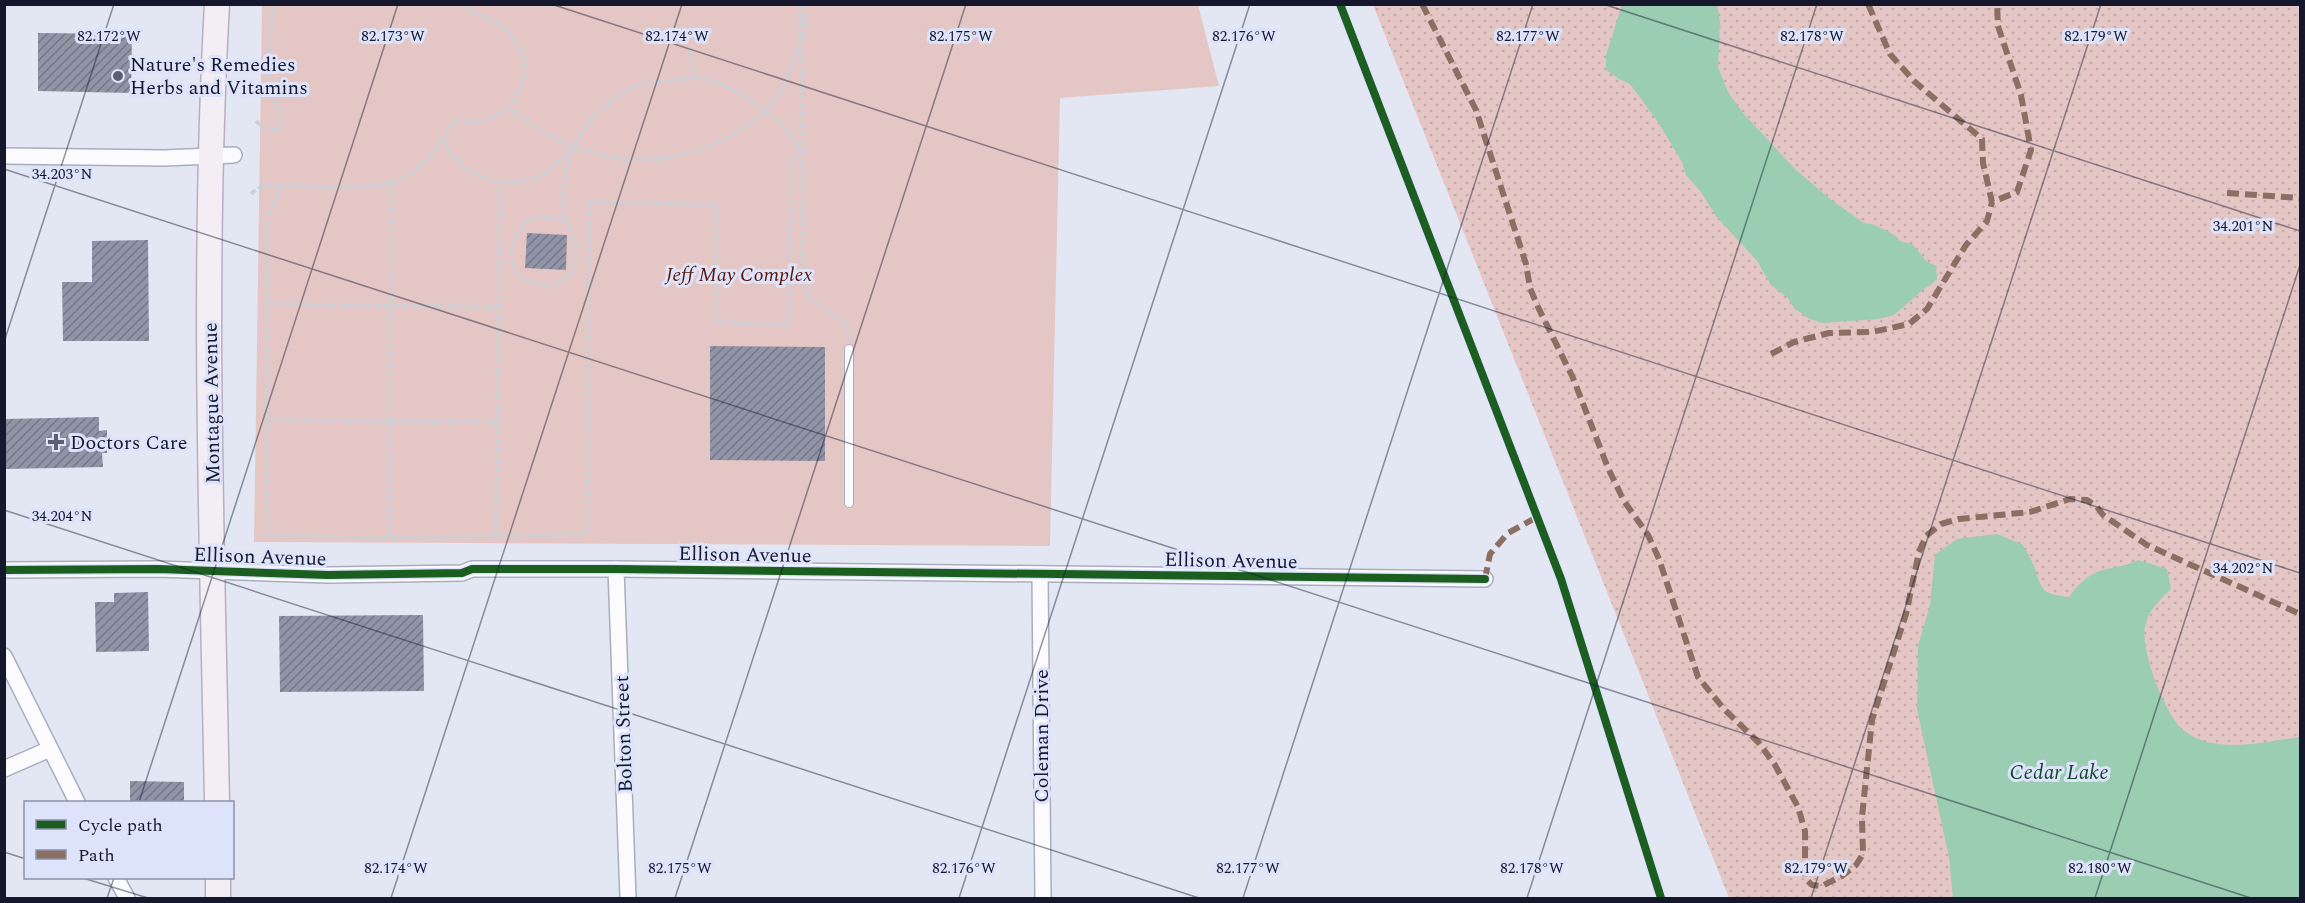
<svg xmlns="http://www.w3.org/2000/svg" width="2305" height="903" font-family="Spectral,serif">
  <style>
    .grass { fill: url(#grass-dots) }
    .park { fill: #e4c7c4 }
    .water { fill: #9acdb1 }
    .building { fill: url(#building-hatch) }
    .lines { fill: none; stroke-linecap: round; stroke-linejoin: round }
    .lane-casing { stroke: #a9adbe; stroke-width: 10 }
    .street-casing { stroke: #a9adbe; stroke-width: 18 }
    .primary-casing { stroke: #b9aebf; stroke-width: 27 }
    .path { stroke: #cecfd4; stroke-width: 4; stroke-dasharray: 6 3; stroke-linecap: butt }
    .lane { stroke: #fbfbfd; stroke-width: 8 }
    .street { stroke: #fbfbfd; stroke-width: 15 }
    .primary { stroke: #f3edf4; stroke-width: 24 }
    .quiet { stroke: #8d6e63; stroke-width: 6; stroke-dasharray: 12 6; stroke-linecap: butt }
    .cycleway-casing { stroke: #dde3fa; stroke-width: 11 }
    .cycleway { stroke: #1b5e20; stroke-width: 8 }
    .ticks { fill: none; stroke: #15182d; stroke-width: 1.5; stroke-opacity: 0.45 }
    .poi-dot { fill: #5d6073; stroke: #dde3fa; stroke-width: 2 }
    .labels { text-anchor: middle; stroke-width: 6; stroke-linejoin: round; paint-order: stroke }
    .poi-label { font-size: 20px; fill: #15182d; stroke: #dde3fa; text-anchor: start }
    .park-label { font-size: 20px; font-style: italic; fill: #581504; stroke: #dde3fa }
    .street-label { font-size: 20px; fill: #15182d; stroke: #dde3fa }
    .water-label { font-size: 21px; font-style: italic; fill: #12492b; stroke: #dde3fa }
    .ticks-label { font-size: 15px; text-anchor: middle; fill: #15182d; stroke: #dde3fa; stroke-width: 6; stroke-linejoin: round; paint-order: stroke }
  </style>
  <defs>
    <pattern id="grass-dots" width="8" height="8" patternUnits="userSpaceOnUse" patternTransform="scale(1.5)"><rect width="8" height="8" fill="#e4c7c4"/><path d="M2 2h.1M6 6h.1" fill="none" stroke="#c3aaa9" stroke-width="1.8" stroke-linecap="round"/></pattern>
    <pattern id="building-hatch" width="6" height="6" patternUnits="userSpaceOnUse" patternTransform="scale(1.5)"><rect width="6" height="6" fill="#9194a6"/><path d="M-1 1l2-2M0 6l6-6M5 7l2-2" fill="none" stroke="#757888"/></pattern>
  </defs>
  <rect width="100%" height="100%" fill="#e3e7f4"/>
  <polygon class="grass" points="1373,5 2300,5 2300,898 1729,898"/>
  <polygon class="park" points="262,5 1198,5 1219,86 1060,98 1050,546 254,542"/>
  <g class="water">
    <polygon points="1622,5 1717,5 1720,22 1718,67 1728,92 1742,112 1795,169 1830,199 1864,223 1875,225 1896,236 1900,241 1913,245 1926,261 1936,266 1937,279 1932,284 1926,287 1894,315 1879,319 1821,323 1808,318 1794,308 1788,298 1771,285 1757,261 1716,216 1701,192 1686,175 1682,162 1658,122 1630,84 1619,79 1606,70 1606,55"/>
    <path d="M 1997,534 L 2023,545 C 2027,552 2031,559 2034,566 C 2042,590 2041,594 2069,597 C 2080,582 2091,571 2111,568 C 2121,566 2129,565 2138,560 L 2167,569 L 2171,589 C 2162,598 2149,610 2146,622 C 2138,646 2162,705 2178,725 C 2182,730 2190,735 2196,738 C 2228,752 2267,741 2300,737 L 2300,898 L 1953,898 L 1949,857 L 1917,709 L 1918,646 L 1930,605 L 1935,555 L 1957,539 Z"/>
  </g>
  <g class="building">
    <polygon points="38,33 132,34 131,93 38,91"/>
    <polygon points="527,233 567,235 566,270 525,268"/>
    <polygon points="148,240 149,341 63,341 62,282 92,282 92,241"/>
    <polygon points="710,346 825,347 825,461 710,460"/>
    <polygon points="99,417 99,431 107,430 107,453 102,453 103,467 4,469 4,419"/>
    <polygon points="148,592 149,651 96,652 95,602 114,602 114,593"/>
    <polygon points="423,615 424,691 280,692 279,616"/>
    <polygon points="130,781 184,782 184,802 130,802"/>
  </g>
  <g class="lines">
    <g class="lane-casing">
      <polyline id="lane" points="849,349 849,503"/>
    </g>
    <g class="street-casing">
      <g id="street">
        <polyline points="4,156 164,158 234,155"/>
        <polyline points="616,569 628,898"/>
        <polyline points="4,570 158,569 328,575 462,573 472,569 616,569 1485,579"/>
        <polyline points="1040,574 1043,898"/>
        <polyline points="4,656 77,802"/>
        <polyline points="4,769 50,749"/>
        <polyline points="116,878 127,898"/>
      </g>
    </g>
    <g class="primary-casing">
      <g id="primary">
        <path d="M 217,802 C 212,537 202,270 217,4"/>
        <polyline points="218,878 218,898"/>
      </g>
    </g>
    <g class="path">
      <polyline points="800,4 803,155"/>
      <polyline points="805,4 805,31 792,65 777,98 765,111 779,120 800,150 803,170 802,258 808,297 846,324 848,339"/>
      <polyline points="690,47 694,78"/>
      <path d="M 256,121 L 264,128 L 280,131 C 281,114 271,98 269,81 C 267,56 272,29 273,4"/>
      <path d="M 443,140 C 456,175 503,192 537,177 C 552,171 562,158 573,147 L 543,132 L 508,107"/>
      <polyline points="279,185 277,196 267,219 267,535 390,538 587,534 589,202 715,205 716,322 789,325 791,163 800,150"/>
      <path d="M 251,194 C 263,182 279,185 295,186 C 321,187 371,189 396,181 C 421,173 443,141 455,119 C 485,129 519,109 524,76 C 528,43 500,18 471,12 L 466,4"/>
      <path d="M 565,220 C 554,219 540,214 530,220 C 513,230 504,262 520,276 C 535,288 561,289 572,271 C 577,263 576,244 573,235 C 572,229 567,224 565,219 C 562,206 563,191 565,178 C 570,140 598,103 633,87 C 645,82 661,81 674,80 C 684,79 696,76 705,79 C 728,84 747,97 765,111 C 732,142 684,160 638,160 C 616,160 594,152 573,147"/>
      <polyline points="267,304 499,307"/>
      <polyline points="267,420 498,422"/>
      <polyline points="496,535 501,181"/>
      <polyline points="390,538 391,182"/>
    </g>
    <use href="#lane" class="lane"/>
    <use href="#street" class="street"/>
    <use href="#primary" class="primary"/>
    <g class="quiet">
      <polyline points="1422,4 1476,110 1526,264 1530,288 1538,307 1573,378 1608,468 1624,501 1648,535 1659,559 1698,677 1724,709 1759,743 1775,765 1798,807 1805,831 1805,878 1812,885 1822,886 1842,876 1856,865 1863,854 1862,817 1872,720 1906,614 1919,552 1926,536 1941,524 1959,519 2030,512 2070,499 2087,500 2097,507 2103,515 2147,545 2300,614"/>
      <polyline points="1868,4 1890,54 1915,82 1982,139 1983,163 1992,202 2017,192 2031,150 2021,95 1998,26 1997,4"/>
      <polyline points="2227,193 2300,198"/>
      <polyline points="1771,354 1794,342 1829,333 1872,332 1909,324 1927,309 1966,245 1987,221 1992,202"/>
      <polyline points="1485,579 1490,554 1508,533 1537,517"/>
    </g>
    <g class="cycleway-casing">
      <g id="cycleway">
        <polyline points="1340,4 1561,579 1661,898"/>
        <polyline points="4,570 158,569 328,575 462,573 472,569 616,569 1485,579"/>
      </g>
    </g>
    <use href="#cycleway" class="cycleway"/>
  </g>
  <path class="ticks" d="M 551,4 L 2300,573M 1603,4 L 2300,231M 4,169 L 2251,898M 4,342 L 114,4M 4,510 L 1199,898M 139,802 L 398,4M 4,852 L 26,859M 83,878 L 148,898M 107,898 L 114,878M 391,898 L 682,4M 675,898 L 966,4M 959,898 L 1250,4M 1243,898 L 1533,4M 1527,898 L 1817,4M 1811,898 L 2101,4M 2095,898 L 2300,265"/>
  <g class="poi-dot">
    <circle cx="118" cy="76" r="6"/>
    <path d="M53 433h6v6h6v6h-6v6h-6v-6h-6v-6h6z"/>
  </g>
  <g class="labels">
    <g class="poi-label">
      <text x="130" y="71">Nature's Remedies<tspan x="130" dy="23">Herbs and Vitamins</tspan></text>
      <text x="70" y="449">Doctors Care</text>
    </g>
    <g class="park-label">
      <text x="739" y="281">Jeff May Complex</text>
    </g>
    <g class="street-label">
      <text transform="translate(211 403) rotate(-91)" y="7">Montague Avenue</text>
      <text transform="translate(745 554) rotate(1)" y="7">Ellison Avenue</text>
      <text transform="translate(260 556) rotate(2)" y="7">Ellison Avenue</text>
      <text transform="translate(1231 560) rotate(1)" y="7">Ellison Avenue</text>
      <text transform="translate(623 734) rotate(-92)" y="7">Bolton Street</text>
      <text transform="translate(1041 736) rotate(-90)" y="7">Coleman Drive</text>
    </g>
    <g class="water-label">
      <text x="2059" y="779">Cedar Lake</text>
    </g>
  </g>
  <g class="ticks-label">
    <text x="109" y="41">82.172°W</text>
    <text x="393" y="41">82.173°W</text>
    <text x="677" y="41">82.174°W</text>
    <text x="961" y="41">82.175°W</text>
    <text x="1244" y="41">82.176°W</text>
    <text x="1528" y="41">82.177°W</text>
    <text x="1812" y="41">82.178°W</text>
    <text x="2096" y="41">82.179°W</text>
    <text x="62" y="179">34.203°N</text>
    <text x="2243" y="231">34.201°N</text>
    <text x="62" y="521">34.204°N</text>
    <text x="2243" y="573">34.202°N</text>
    <text x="396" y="873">82.174°W</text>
    <text x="680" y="873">82.175°W</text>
    <text x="964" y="873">82.176°W</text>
    <text x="1248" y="873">82.177°W</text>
    <text x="1532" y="873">82.178°W</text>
    <text x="1816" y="873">82.179°W</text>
    <text x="2100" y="873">82.180°W</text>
  </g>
  <rect width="2305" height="903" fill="none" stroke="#15182d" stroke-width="12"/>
  <rect x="24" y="801" width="210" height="78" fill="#dde3fa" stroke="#8d92a8" stroke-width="1.5"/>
  <rect x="36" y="820" width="30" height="9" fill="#1b5e20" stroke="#8d92a8" stroke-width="1.5"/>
  <text x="78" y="831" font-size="18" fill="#15182d">Cycle path</text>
  <rect x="36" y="850" width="30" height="9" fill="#8d6e63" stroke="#8d92a8" stroke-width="1.5"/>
  <text x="78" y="861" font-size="18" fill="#15182d">Path</text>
</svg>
